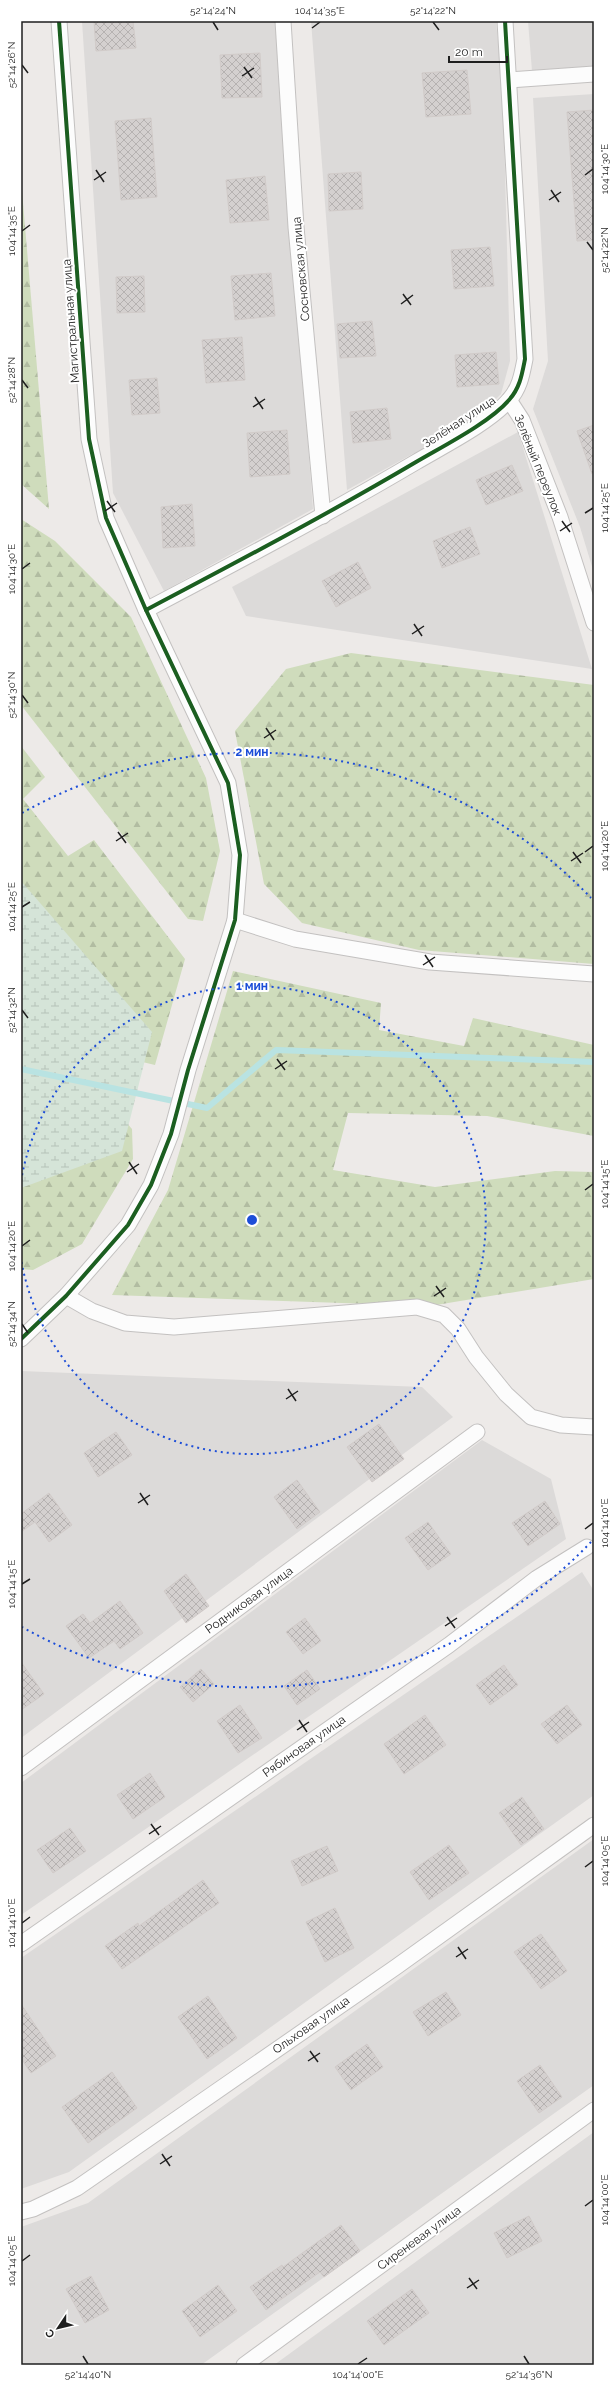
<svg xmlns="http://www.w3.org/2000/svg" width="615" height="2386" font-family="Raleway,sans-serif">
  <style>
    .residential { fill: #dcdad9 }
    .forest { fill: url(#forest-firs) }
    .wetland { fill: url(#wetland-marsh) }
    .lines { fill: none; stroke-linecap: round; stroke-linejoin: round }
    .stream { stroke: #b9e3e2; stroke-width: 6 }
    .building { fill: url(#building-cross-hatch); stroke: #d1cbc9 }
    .minor-casing { stroke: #c3c1c0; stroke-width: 17 }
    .minor { stroke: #fcfcfc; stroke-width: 15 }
    .cycleway-casing { stroke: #fff; stroke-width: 6 }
    .cycleway { stroke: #1b5e20; stroke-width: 4 }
    .ticks { fill: none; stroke: #1f1f1f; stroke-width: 1.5 }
    .ring { fill: none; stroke: #1d4ed8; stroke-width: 2; stroke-dasharray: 2 4 }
    .labels { text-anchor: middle; stroke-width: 4; stroke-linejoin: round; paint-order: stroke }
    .street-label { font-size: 12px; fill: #1f1f1f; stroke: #fff }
    .centre { fill: #1d4ed8; stroke: #fff; stroke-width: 2 }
    .ring-label { font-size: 12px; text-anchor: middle; font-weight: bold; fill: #1d4ed8; stroke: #fff; stroke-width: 4; stroke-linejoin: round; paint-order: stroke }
    .neatline { fill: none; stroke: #1f1f1f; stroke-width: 1.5 }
    .ticks-label { font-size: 10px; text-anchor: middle; fill: #1f1f1f }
  </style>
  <defs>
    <pattern id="forest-firs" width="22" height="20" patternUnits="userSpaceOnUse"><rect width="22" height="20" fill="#cfdcbc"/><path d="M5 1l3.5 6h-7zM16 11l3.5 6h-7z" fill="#b1bca1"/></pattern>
    <pattern id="wetland-marsh" width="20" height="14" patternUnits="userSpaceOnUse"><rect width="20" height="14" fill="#d5e4d8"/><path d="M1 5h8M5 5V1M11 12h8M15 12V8" fill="none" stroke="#b6c3b9"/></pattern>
    <pattern id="building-cross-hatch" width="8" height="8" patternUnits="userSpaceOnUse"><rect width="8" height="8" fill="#d4d0cf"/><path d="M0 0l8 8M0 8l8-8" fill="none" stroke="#b6b2b1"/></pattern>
  </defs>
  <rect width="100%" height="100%" fill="#edeae8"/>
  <g class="residential">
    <polygon points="82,21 275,21 313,509 164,591 113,493"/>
    <polygon points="311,21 496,21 503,96 510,361 501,394 476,419 347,490"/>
    <polygon points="528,21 594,21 594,67 532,71"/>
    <polygon points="594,94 594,573 580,527 533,409 548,361 533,98"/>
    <polygon points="518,432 592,669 246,616 232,587"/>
    <polygon points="21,1371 422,1387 453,1417 21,1738"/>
    <polygon points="482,1440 551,1479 566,1539 21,1915 21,1783"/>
    <polygon points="582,1572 594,1591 594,1795 69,2172 21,2189 21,1958"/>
    <polygon points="594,1839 594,2085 201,2365 21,2365 21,2227 88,2203"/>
    <polygon points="594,2132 594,2365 274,2365"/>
  </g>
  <g class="forest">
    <polygon points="21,179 49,509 21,484"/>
    <polygon points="21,519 55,541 131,617 206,778 220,851 203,921 188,919 21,705"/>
    <polygon points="351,653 594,685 594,964 419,950 302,923 264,884 235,731 286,669"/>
    <polygon points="21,746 45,777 23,799 68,856 94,840 185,959 155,1065 21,1033"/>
    <polygon points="233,971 381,1003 379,1030 464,1046 473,1018 594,1045 594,1136 487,1116 348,1113 333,1170 435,1187 555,1171 594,1172 594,1279 430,1306 112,1295 168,1190"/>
    <polygon points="21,1077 101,1093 132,1129 133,1159 82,1244 33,1270 21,1269"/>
  </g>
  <polygon class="wetland" points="21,881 152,1032 122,1151 21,1188"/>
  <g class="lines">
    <polyline class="stream" points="21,1069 207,1108 276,1050 594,1062"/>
  </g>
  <g class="building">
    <polygon points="94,21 133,21 136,48 96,51"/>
    <polygon points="260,53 262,97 222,98 220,55"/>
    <polygon points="467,70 471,114 426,117 422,73"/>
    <polygon points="594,110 594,240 577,241 567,112"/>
    <polygon points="151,118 157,197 121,200 115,121"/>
    <polygon points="361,172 363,209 329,211 328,174"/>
    <polygon points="265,176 269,220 230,223 226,180"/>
    <polygon points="490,247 494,286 454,289 451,250"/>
    <polygon points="271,273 275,316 235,320 231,276"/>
    <polygon points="144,276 145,312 117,313 116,277"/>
    <polygon points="372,321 376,356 340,358 337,324"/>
    <polygon points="242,337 245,380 206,383 202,340"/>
    <polygon points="496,352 499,384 457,387 455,355"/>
    <polygon points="157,378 160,413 132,415 129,380"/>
    <polygon points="387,408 391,439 353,443 350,412"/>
    <polygon points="594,425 594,473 592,474 577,431"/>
    <polygon points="287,430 290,474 250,477 247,433"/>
    <polygon points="512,465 523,491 486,505 476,480"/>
    <polygon points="192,504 195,546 163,548 161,507"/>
    <polygon points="470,527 480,554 442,568 433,541"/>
    <polygon points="358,562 371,588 336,607 322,581"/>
    <polygon points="379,1424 404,1459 372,1482 347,1447"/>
    <polygon points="116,1432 132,1455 98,1477 84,1453"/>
    <polygon points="297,1480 320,1512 297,1529 274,1497"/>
    <polygon points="49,1493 72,1525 49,1542 35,1522 21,1532 21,1514"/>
    <polygon points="545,1501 560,1524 528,1546 512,1523"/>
    <polygon points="428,1522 451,1554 428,1570 405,1538"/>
    <polygon points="186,1574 209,1606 186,1623 164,1591"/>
    <polygon points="120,1601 143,1633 120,1649 114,1641 89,1658 66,1626 83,1614 90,1623"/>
    <polygon points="305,1618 321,1641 303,1654 286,1632"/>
    <polygon points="21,1662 44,1694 21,1710"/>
    <polygon points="504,1665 518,1685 490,1705 476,1685"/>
    <polygon points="201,1669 214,1684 193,1702 180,1687"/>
    <polygon points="307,1670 320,1689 297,1705 284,1686"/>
    <polygon points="240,1705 262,1738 238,1753 217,1721"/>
    <polygon points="567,1705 582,1725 557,1744 541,1724"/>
    <polygon points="425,1715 446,1745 404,1774 384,1744"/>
    <polygon points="150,1773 165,1797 133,1819 117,1795"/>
    <polygon points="522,1797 544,1829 521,1845 499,1813"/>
    <polygon points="70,1828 86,1851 53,1873 37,1850"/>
    <polygon points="449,1845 469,1873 429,1900 410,1872"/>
    <polygon points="327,1846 338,1871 302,1886 291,1861"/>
    <polygon points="203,1880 219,1903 122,1969 105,1946 138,1923 139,1926"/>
    <polygon points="335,1908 354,1948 325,1962 306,1922"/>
    <polygon points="541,1934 567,1971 541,1989 514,1952"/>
    <polygon points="446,1992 461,2015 428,2036 413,2012"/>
    <polygon points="208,1996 237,2038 207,2059 178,2017"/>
    <polygon points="21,2004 56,2056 31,2073 21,2058"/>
    <polygon points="367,2044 383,2067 351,2090 335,2067"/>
    <polygon points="540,2065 562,2097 539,2113 517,2081"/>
    <polygon points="112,2072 137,2108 88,2143 62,2107"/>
    <polygon points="529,2216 542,2241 507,2258 494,2233"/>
    <polygon points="341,2225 360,2251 324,2277 320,2272 266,2310 250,2287 282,2265 283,2267"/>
    <polygon points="91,2276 109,2310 85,2323 66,2289"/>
    <polygon points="218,2285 237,2311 200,2337 182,2311"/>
    <polygon points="412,2289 429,2313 384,2345 367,2321"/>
  </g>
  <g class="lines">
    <g class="minor-casing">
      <g id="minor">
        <polyline points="283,21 296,227 323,516"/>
        <polyline points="509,80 594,74"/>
        <polyline points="509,400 522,420 560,517 594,623"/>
        <path d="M 146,610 C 237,562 328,514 416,462 C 443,446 489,423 509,400 C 520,388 522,374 525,359 L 505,21"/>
        <polyline points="235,920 295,939 430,962 594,974"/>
        <polyline points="66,1296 92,1311 125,1323 174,1327 417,1307 444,1315 458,1329 476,1357 506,1394 531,1417 561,1425 594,1427"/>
        <polyline points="21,1339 66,1296 128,1225 151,1185 171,1134 188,1070 235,920 240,855 228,783 146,610 106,518 89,439 59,21"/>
        <polyline points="21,1768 477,1432"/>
        <polyline points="21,1944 449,1645 537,1578 587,1547"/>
        <polyline points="21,2212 33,2209 77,2188 396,1967 594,1825"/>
        <polyline points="244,2365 594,2110"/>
      </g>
    </g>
    <use href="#minor" class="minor"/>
    <g class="cycleway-casing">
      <g id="cycleway">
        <path d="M 146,610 C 237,562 328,514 416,462 C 443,446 489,423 509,400 C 520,388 522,374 525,359 L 505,21"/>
        <polyline points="21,1339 66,1296 128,1225 151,1185 171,1134 188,1070 235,920 240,855 228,783 146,610 106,518 89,439 59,21"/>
      </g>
    </g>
    <use href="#cycleway" class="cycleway"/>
  </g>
  <path class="ticks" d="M 213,22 L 218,30M 433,22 L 439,30M 312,28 L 320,22M 22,65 L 28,73M 244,67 L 252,78M 242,76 L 254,68M 96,170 L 104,182M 585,175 L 593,169M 94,180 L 106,172M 551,190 L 559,202M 549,200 L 561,192M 22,231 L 30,225M 587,242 L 593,250M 403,294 L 411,305M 401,304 L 413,295M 22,380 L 28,388M 255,397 L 263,409M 253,407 L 265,399M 107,501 L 115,512M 105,511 L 117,503M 585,513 L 593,508M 562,521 L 570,532M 560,531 L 572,523M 22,569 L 30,563M 414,624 L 422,636M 412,634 L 424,626M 22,695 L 28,703M 266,728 L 274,740M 264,738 L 276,730M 118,832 L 126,843M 116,841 L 128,833M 573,852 L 581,863M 585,852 L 593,846M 571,861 L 583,853M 22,907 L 30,902M 425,955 L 433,967M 423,965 L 435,957M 22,1010 L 28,1018M 277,1059 L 285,1070M 275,1069 L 287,1061M 129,1162 L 137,1174M 127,1172 L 139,1164M 585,1190 L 593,1184M 22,1246 L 30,1240M 436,1286 L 444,1297M 434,1296 L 446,1288M 22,1324 L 28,1333M 288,1389 L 296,1401M 286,1399 L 298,1391M 140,1493 L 148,1505M 138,1503 L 150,1495M 585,1529 L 593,1523M 22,1584 L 30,1579M 447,1617 L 455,1628M 445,1626 L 457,1618M 299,1720 L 307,1732M 297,1730 L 309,1722M 151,1824 L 159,1835M 149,1834 L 161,1826M 585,1867 L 593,1861M 22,1923 L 30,1917M 458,1947 L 466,1959M 456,1957 L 468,1949M 310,2051 L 318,2062M 308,2061 L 320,2053M 162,2154 L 170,2166M 160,2164 L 172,2156M 585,2206 L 593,2200M 22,2261 L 30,2255M 469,2278 L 477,2289M 467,2288 L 479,2280M 83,2356 L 88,2364M 524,2356 L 529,2364M 358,2364 L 367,2358"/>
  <g class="ring">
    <path d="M21 1181A234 234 0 1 1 21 1259"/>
    <path d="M591 1542A468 468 0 0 1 22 1627M22 813A468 468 0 0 1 591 898"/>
  </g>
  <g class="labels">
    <g class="street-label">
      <text transform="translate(301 269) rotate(-95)" y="4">Сосновская улица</text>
      <text transform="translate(71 321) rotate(-94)" y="4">Магистральная улица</text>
      <text transform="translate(459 422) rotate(-33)" y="4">Зелёная улица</text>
      <text transform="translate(538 465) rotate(68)" y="4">Зелёный переулок</text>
      <text transform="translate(249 1600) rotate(-36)" y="4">Родниковая улица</text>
      <text transform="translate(304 1746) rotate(-35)" y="4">Рябиновая улица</text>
      <text transform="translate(311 2025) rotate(-35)" y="4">Ольховая улица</text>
      <text transform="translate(419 2238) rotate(-36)" y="4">Сиреневая улица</text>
    </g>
  </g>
  <circle cx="252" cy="1220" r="6" class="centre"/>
  <g class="ring-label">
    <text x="252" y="756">2 мин</text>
    <text x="252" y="990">1 мин</text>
  </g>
  <rect width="615" height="2386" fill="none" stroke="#ffffff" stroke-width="44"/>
  <g transform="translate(58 2328) rotate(235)" stroke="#ffffff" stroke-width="3" paint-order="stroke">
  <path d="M0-3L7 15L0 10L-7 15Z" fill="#1f1f1f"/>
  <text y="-6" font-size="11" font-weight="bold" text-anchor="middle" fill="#1f1f1f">С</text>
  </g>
  <path d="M449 56v6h58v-6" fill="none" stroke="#1f1f1f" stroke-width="2"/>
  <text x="455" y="56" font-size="12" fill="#1f1f1f" stroke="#ffffff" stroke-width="3" paint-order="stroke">20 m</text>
  <rect x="22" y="22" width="571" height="2342" class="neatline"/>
  <g class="ticks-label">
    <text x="213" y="14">52°14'24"N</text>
    <text x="320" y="14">104°14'35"E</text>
    <text x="433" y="14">52°14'22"N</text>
    <text transform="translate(11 65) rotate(-90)" y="4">52°14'26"N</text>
    <text transform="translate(604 169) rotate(-90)" y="4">104°14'30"E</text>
    <text transform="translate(11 231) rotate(-90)" y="4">104°14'35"E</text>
    <text transform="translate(604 250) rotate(-90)" y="4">52°14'22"N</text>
    <text transform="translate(11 380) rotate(-90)" y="4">52°14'28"N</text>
    <text transform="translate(604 508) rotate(-90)" y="4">104°14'25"E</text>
    <text transform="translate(11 569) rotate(-90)" y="4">104°14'30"E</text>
    <text transform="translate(11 695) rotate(-90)" y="4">52°14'30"N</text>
    <text transform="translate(604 846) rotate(-90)" y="4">104°14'20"E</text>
    <text transform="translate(11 907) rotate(-90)" y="4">104°14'25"E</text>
    <text transform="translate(11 1010) rotate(-90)" y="4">52°14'32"N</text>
    <text transform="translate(604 1184) rotate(-90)" y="4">104°14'15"E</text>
    <text transform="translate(11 1246) rotate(-90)" y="4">104°14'20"E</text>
    <text transform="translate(11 1324) rotate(-90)" y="4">52°14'34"N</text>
    <text transform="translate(604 1523) rotate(-90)" y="4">104°14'10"E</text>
    <text transform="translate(11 1584) rotate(-90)" y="4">104°14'15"E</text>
    <text transform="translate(604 1861) rotate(-90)" y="4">104°14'05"E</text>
    <text transform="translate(11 1923) rotate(-90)" y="4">104°14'10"E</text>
    <text transform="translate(604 2200) rotate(-90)" y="4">104°14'00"E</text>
    <text transform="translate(11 2261) rotate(-90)" y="4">104°14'05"E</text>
    <text x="88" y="2378">52°14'40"N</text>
    <text x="358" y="2378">104°14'00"E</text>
    <text x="529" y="2378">52°14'36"N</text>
  </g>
</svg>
